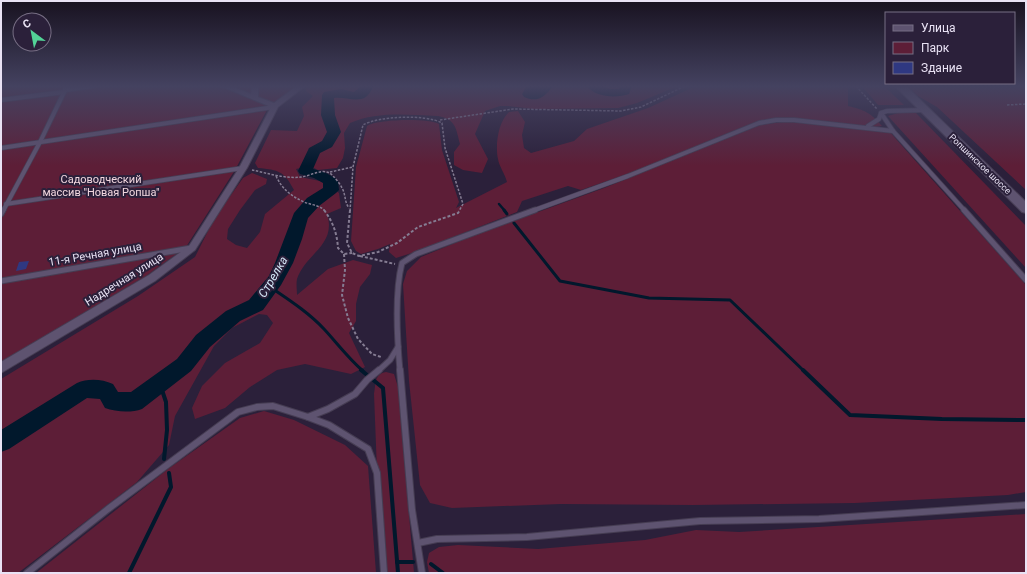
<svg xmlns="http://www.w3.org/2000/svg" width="1027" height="574" font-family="Roboto,sans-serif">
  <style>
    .green { fill: #5d1e37 }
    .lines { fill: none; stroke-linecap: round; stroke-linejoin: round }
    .stream-far2 { stroke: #01182c; stroke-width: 2.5 }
    .stream-far1 { stroke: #01182c; stroke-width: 3 }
    .stream { stroke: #01182c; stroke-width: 4 }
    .river { fill: #01182c; fill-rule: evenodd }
    .building { fill: #2f3881 }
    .lane-far2-casing { stroke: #463d53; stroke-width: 5.5 }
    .lane-far1-casing { stroke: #463d53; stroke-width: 7 }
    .lane-casing { stroke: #463d53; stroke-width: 8 }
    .street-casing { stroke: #463d53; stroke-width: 2 }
    .secondary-casing { stroke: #463d53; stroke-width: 2 }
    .path-far1 { stroke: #857c92; stroke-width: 1.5; stroke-dasharray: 2.5 1.5; stroke-linecap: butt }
    .path { stroke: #857c92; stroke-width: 2; stroke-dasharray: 3 2; stroke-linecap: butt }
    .lane-far2 { stroke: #5e5370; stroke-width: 4 }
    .lane-far1 { stroke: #5e5370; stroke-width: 5 }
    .lane { stroke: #5e5370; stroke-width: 6 }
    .street { fill: #5e5370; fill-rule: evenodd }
    .secondary { fill: #5e5370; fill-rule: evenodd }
    .labels { text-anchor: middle; stroke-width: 4; stroke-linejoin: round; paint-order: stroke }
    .far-street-label { font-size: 9px; fill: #e9e2f4; stroke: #2b203a }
    .park-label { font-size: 11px; fill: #f2d7df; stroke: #2b203a }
    .street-label { font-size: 11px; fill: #e9e2f4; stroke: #2b203a }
    .water-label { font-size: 12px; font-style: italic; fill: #d4e7f7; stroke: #2b203a }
  </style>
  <rect width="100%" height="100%" fill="#2b203a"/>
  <g class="green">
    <polygon points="1,86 297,86 268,108 235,170 186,247 146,276 1,362"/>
    <path d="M 309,86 L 678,86 L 637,103 L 618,108 L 534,109 L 508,106 L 500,106 L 485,111 L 475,134 L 488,159 L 482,173 L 463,170 L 454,165 L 454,152 L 460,144 C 456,129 456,119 438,116 C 408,115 378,111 350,123 L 344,133 L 345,148 L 343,158 L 337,168 L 318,170 L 310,166 L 296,169 L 300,177 L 325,182 L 339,193 L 341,208 L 327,214 C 337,245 306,253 297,279 C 296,284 297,290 297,295 L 328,269 L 353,260 L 372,265 L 370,274 L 360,287 L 356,304 L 356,321 L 349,333 L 365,367 L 351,374 L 305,364 L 277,370 L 250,387 L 225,408 L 195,419 L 192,408 L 202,386 L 225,363 L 260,343 L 273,323 L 267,315 L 259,314 L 232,328 L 214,346 L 175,416 L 169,445 L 137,482 L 18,573 L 1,573 L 1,379 L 138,296 L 195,257 L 214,219 L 243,178 L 252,173 L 267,179 L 266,184 L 255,190 L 240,210 L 228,229 L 227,239 L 236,245 L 247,248 L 260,232 L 265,214 L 294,190 C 284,171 279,170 258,168 L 255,163 L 271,130 L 297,131 L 304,116 L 302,107 L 313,96 L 306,91 L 306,88 Z"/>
    <path d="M 696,86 L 848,86 L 848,106 C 865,110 871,113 882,126 L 868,128 L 890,132 L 896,139 L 1026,285 L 1026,492 L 1008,495 L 855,503 L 693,505 L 561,504 L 452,508 L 430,503 L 420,485 L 409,381 L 403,284 L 407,271 L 421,257 L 467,238 L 604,188 L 760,125 L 789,121 L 799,119 L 773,118 L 748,125 L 628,174 L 581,190 L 568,186 L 522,201 L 517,212 L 415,252 L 396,258 L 389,252 L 390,244 L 378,249 L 361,254 L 356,251 L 351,241 L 356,167 L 367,126 C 378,119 429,118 439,124 L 442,150 L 459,202 L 456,208 L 452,210 L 507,182 C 505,174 499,166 498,159 C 495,145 498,122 509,112 L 518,111 L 525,122 L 522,135 L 524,148 L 531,153 L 574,141 L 587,129 L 648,108 Z"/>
    <polygon points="862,86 884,86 904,105 878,105"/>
    <polygon points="907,86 1026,86 1026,190 937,107 918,96"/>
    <polygon points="898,113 916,113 1026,226 1026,268 888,116"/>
    <path d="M 386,372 L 394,374 L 398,387 L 414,573 L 381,573 L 374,394 C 376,384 374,374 386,372 Z"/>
    <polygon points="264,411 294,420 345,445 368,466 376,573 36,573 168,469 240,418"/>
    <polygon points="1026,514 1026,573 429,573 427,562 429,553 439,547 458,545 538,549 645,540 696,530 739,532"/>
  </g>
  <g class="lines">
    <polyline class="stream-far2" points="499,204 505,211"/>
    <g class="stream-far1">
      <polyline points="504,210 507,214"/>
      <polyline points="514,223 560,281 649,298 730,300 804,371"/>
      <path d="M 270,287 C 289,300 308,312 324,329 C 337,343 348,358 363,371"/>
    </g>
    <g class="stream">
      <polyline points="361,370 383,388 398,573"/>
      <polyline points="803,370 850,415 942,419 1026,420"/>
      <polyline points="160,384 166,402 167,430 164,459"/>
      <polyline points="397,562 413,562"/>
      <polyline points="431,564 443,573"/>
      <polyline points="129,573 171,487 169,473"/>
    </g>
    <g class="river">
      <path d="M 361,86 L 373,86 C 366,108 348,96 334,98 L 335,115 L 341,132 L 332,147 L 320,153 L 313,169 L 324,172 L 335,178 L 338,181 L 339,190 L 336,193 L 319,206 L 308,218 L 302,239 L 293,263 L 281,285 L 263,310 L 240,321 L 210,347 L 191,371 L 142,409 C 131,413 116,412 105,408 L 100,399 L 87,398 L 9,449 L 1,452 L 1,430 L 77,383 C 88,378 102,379 113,384 L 118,392 L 131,392 L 177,359 L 196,335 L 226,311 L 249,300 L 269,276 L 275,263 L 294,213 L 307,198 L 323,188 L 323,183 L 314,178 L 300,174 L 298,171 L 309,148 L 322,141 L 327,132 L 321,115 L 322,95 L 324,92 L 341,89 L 354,92 Z"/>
      <path d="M 527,86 L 539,86 L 538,88 L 540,86 L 553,86 C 545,97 537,103 524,97 L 522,94 Z"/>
      <path d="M 587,86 L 603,86 L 610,89 L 619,89 L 620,86 L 632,86 L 629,94 C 617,98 596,98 587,86 Z"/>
    </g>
  </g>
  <polygon class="building" points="29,261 26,269 16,271 19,262"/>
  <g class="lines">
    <g class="lane-far2-casing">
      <g id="lane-far2">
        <polyline points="65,90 92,86"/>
        <polyline points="1,100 64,92"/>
        <polyline points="881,113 893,131 965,211"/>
        <polyline points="868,126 879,119 881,113 887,111 925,110"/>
        <polyline points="1,148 274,107"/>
        <polyline points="6,204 243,168"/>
        <polyline points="3,211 40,142 67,86"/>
        <polyline points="532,211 628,176 759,123 776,120 794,120 893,131"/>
      </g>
    </g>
    <g class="lane-far1-casing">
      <g id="lane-far1">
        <polyline points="964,210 1026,280"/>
        <polyline points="1,214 3,210"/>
        <polyline points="1,281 191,248"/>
        <polyline points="378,371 390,360 398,347"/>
        <path d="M 400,371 C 397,338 394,294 402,263 L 416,254 L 535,210"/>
      </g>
    </g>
    <g class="lane-casing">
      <g id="lane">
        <polyline points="400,370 412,510 422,573"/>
        <polyline points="308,417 329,425 368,449 377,473 384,573"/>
        <polyline points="418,543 437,539 527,537 700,521 819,519 1026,505"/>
        <polyline points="27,573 108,509 238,412 257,407 273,406 308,417 328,409 355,394 367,380 379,370"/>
      </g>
    </g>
    <g class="street-casing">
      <polygon id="street" points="221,86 230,86 251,94 252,86 258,86 258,97 274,103 297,86 305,86 278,107 247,168 195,250 155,281 1,373 1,362 149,275 189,246 239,168 271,107"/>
    </g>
    <g class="secondary-casing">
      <polygon id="secondary" points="895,86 906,86 1026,202 1026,213 1022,212"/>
    </g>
    <g class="path-far1">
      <polyline points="856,86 877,109"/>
      <polyline points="1007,105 1026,104"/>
      <polyline points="440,120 513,109 621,111 641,107 685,86"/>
      <path d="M 252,170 C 267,173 285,179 301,177 C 311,176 325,166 333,176 C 336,179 340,184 342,188 C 346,195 344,201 349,208"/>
      <polyline points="330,172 353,167"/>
      <path d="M 276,176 C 282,189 291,196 304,202 C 311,205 320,205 325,211"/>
      <path d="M 350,211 L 353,167 L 363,125 C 378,116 426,114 442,123 L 445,148 L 463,204 L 459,211"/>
    </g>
    <g class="path">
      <path d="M 324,210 C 333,222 337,233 338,248 L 344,254 L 352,253"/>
      <polyline points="350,210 347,243 352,253 359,256 378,252 397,243 418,227 458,213 460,210"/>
      <polyline points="344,254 345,270 342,295 348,318 358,339 372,354 381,357"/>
      <polyline points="360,256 395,264"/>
    </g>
    <use href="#lane-far2" class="lane-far2"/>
    <use href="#lane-far1" class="lane-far1"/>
    <use href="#lane" class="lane"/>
    <use href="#street" class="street"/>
    <use href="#secondary" class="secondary"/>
  </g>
  <linearGradient id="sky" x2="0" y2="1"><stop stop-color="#181220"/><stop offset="0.52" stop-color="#444260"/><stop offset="1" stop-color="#444260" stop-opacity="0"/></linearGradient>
  <rect width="1027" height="166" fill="url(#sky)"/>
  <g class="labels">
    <g class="far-street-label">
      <text transform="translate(980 164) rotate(44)" y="3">Ропшинское шоссе</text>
    </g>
    <g class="park-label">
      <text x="101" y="183">Садоводческий<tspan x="101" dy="13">массив "Новая Ропша"</tspan></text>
    </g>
    <g class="street-label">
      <text transform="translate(95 254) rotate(-10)" y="4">11-я Речная улица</text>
      <text transform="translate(124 279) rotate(-32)" y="4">Надречная улица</text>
    </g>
    <g class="water-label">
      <text transform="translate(273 277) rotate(-59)" y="4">Стрелка</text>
    </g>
  </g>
  <rect width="1027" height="574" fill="none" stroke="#e9e2f4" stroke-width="4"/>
  <rect x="885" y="12" width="130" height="72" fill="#2b203a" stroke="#776e84"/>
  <rect x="893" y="25" width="20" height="6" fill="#5e5370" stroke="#776e84"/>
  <text x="921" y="32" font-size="12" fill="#e9e2f4">Улица</text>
  <rect x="893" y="42" width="20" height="12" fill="#5d1e37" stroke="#776e84"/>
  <text x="921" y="52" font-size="12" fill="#e9e2f4">Парк</text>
  <rect x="893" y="62" width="20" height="12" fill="#2f3881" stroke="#776e84"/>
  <text x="921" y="72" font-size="12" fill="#e9e2f4">Здание</text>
  <g transform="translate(32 32) rotate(328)"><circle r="19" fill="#2b203a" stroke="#776e84"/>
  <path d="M0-3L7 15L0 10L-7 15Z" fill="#53d397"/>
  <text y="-6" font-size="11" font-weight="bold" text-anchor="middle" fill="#e9e2f4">С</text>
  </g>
</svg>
